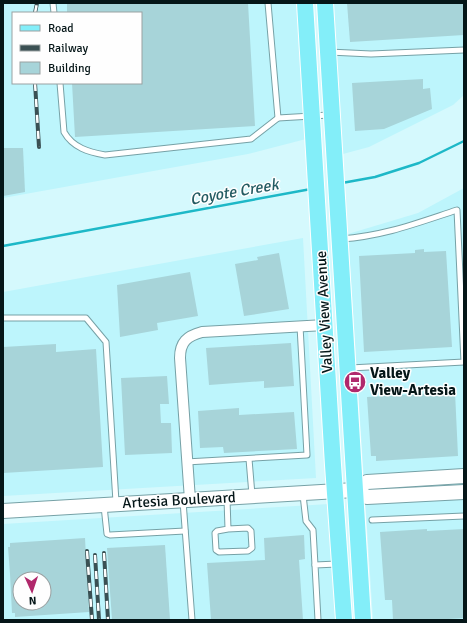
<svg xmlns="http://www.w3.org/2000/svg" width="467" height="623" font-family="Signika,sans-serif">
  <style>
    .built { fill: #bdf5fc; fill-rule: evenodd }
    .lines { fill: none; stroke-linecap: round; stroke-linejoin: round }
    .stream { stroke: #1db8c7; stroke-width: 2.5 }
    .building { fill: #a7d4d9; fill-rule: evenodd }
    .lane-casing { stroke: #76a1a6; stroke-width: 7 }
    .street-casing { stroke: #76a1a6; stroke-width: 12 }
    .secondary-casing { stroke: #76a1a6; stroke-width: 16 }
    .primary-casing { stroke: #fff; stroke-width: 18 }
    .lane { stroke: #fff; stroke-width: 5 }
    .street { stroke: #fff; stroke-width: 10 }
    .secondary { stroke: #fff; stroke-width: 14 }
    .primary { stroke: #83eef9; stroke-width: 16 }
    .rail-casing { stroke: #3a5053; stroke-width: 4 }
    .rail { stroke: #fefefe; stroke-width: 2.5; stroke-dasharray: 8; stroke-linecap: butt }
    .labels { text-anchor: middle; stroke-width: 3; stroke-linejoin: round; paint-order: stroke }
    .street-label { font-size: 15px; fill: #051618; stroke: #fefefe }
    .poi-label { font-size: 15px; font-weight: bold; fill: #051618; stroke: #fefefe; text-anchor: start }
    .water-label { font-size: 16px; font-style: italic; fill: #235b62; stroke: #fefefe }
  </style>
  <rect width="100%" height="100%" fill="#d5f9fd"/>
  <g class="built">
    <path d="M 3,3 L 297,3 L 306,139 L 248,154 L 3,198 ZM 13,13 L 141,13 L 141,83 L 13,83 Z"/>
    <polygon points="333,3 464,3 464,95 453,105 369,147 343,154"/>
    <polygon points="464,188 464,620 373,620 348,234 418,213"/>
    <polygon points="303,238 316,478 3,496 3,292"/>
    <path d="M 329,504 L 337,620 L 3,620 L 3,524 ZM 20,579 L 44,579 L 44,603 L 20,603 Z"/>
  </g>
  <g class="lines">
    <g class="stream">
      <polyline points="342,183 375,177 419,163 464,141"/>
      <polyline points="3,246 311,189"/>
    </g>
  </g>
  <g class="building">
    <polygon points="67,3 248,3 255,126 75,137 72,83 141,83 141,13 67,13"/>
    <polygon points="347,3 464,3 464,35 350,42"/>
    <polygon points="423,79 423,89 430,88 432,109 384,129 355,131 352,83"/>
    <polygon points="3,148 23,148 25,192 3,196"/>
    <polygon points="424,249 424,252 446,251 452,347 364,352 359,256 415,253 415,250"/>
    <polygon points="279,253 289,309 244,316 235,264 258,260 257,257"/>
    <polygon points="190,272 198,316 157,323 158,330 120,337 117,285"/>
    <polygon points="291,343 294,386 264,388 264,381 209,385 206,348"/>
    <polygon points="56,344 56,352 96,349 103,467 3,473 3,347"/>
    <polygon points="167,376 169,404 160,404 161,423 171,423 172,453 125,455 121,378"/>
    <polygon points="455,392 458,456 376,461 376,456 371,456 367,397"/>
    <polygon points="239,408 239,415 294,412 297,449 224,453 223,447 200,448 198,411"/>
    <polygon points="427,529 427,531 464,529 464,618 433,620 393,620 392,600 385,600 380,532"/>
    <polygon points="304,535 305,559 299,560 303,620 211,620 207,563 265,560 264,538"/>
    <path d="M 85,538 L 89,612 L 15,617 L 15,613 L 12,613 L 10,574 L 8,547 L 10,547 L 10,543 ZM 20,579 L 44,579 L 44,603 L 20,603 Z"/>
    <polygon points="165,545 170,620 112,620 107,548"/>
  </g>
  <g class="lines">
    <g class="lane-casing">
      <g id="lane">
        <polyline points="53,3 54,13"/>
        <polyline points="268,3 278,118 329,115"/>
        <polyline points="329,52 371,54 464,50"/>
        <path d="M 60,83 L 64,132 C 73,148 89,152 105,155 L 251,139 L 278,118"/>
        <path d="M 341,239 C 384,236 417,223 457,210 L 464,362 L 350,368"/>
        <polyline points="3,318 86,318 106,342 116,502"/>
        <polyline points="249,459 252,495"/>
        <polyline points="186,462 307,455 300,326"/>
        <polyline points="303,495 306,521 313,530 315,565"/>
        <polyline points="227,499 228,529 248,528 251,531 252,548 248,551 219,552 216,550 215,533 217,531 228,529"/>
        <polyline points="183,501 192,620"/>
        <polyline points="104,506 107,534 110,535 185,531"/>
        <polyline points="372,520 464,516"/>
        <polyline points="318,620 315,565 337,564"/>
      </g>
    </g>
    <g class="street-casing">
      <path id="street" d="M 190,500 L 180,358 C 180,342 187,336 202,332 L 325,325"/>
    </g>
    <g class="secondary-casing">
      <g id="secondary">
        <polyline points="355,490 367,482 464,476"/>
        <polyline points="3,511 355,490 367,497 464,492"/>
      </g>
    </g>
    <g class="primary-casing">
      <g id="primary">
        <polyline points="305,3 333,465 344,620"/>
        <polyline points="325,3 363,620"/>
      </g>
    </g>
    <use href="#lane" class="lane"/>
    <use href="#street" class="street"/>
    <use href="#secondary" class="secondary"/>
    <use href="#primary" class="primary"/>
    <g class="rail-casing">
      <g id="rail">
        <polyline points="35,13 37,3"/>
        <polyline points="35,83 39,147"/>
        <polyline points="87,551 92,620"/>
        <polyline points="104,553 108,620"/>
        <polyline points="95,555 99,620"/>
      </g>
    </g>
    <use href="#rail" class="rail"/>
  </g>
  <defs>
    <g id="bus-disc" transform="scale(1.15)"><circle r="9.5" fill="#b0286b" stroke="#fefefe"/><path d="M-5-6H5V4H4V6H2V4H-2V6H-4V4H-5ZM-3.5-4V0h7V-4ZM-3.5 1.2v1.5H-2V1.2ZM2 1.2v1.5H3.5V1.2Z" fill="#fff"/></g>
  </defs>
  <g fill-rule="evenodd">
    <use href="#bus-disc" x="355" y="382"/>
  </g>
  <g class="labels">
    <g class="street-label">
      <text transform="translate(324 312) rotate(-93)" y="5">Valley View Avenue</text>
      <text transform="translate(179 500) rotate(-3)" y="5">Artesia Boulevard</text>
    </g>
    <g class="poi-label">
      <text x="370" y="378">Valley<tspan x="370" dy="17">View-Artesia</tspan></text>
    </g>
    <g class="water-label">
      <text transform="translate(234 191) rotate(-10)" y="6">Coyote Creek</text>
    </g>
  </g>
  <rect width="467" height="623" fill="none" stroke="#051618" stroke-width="8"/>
  <rect x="12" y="12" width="130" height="72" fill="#fefefe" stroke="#9aa1a2"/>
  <rect x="20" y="25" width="20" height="6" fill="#83eef9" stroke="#9aa1a2"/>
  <text x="48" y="32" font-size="12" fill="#051618">Road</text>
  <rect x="20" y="45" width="20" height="6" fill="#3a5053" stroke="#9aa1a2"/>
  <text x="48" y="52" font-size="12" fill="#051618">Railway</text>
  <rect x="20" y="62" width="20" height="12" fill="#a7d4d9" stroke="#9aa1a2"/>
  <text x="48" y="72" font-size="12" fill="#051618">Building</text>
  <g transform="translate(32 591) rotate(177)"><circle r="19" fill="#fefefe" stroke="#9aa1a2"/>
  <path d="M0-3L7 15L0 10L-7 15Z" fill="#b0286b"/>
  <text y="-6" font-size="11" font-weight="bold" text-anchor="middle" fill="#051618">N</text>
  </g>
</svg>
